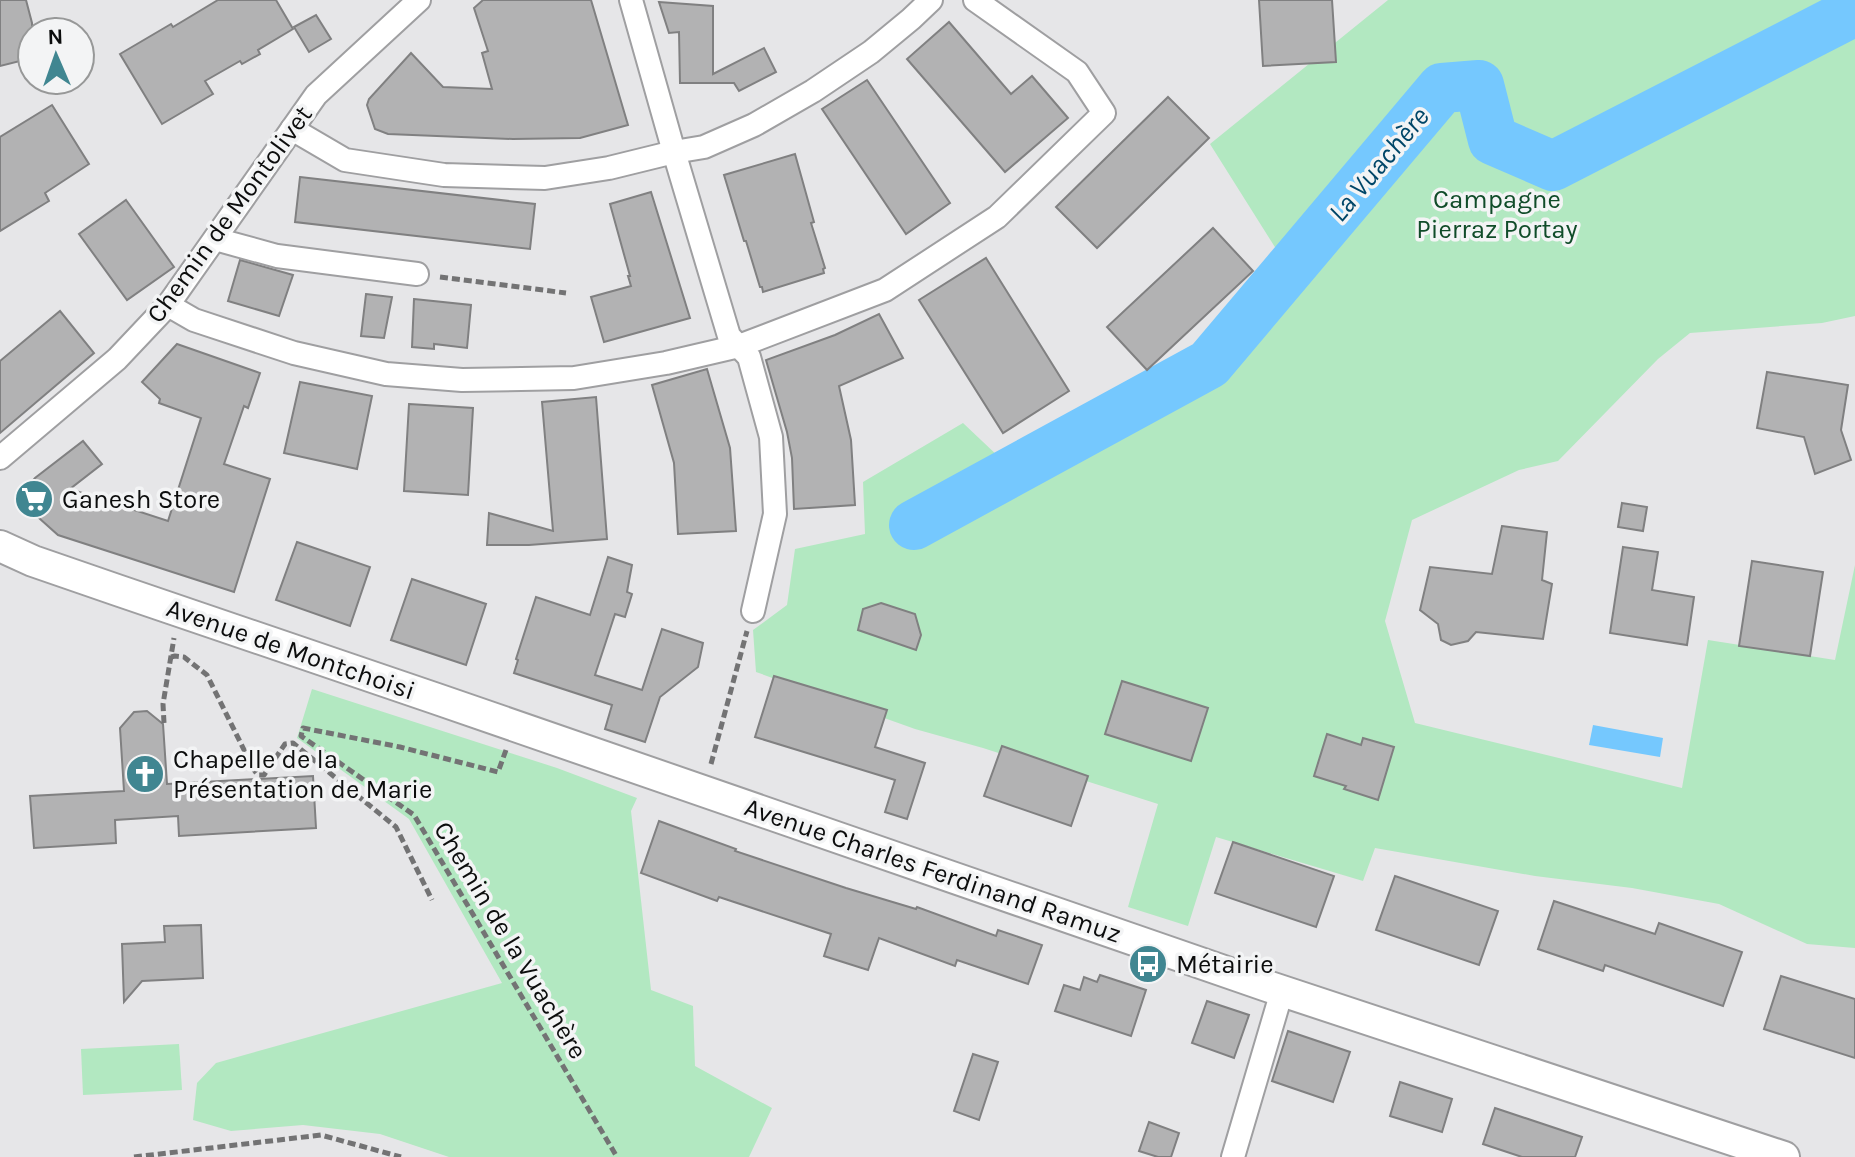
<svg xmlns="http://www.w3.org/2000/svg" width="1855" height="1157" font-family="Karla,sans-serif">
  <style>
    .green { fill: #b2e8c1 }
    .water { fill: #75c8fe }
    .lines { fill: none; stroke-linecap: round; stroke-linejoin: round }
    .river { stroke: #75c8fe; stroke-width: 50 }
    .building { fill: #b2b2b3; stroke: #808081; stroke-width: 2 }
    .street-casing { stroke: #9f9fa1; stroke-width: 26 }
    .secondary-casing { stroke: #9f9fa1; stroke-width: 34 }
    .path { stroke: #737374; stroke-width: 5; stroke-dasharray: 8 4; stroke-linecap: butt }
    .street { stroke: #fff; stroke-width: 22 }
    .secondary { stroke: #fff; stroke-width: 30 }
    .labels { text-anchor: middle; stroke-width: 7; stroke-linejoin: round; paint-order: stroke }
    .park-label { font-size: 26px; fill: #104c29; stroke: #f3f4f5 }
    .street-label { font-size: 26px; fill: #0c0d0d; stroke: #f3f4f5 }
    .poi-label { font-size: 26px; fill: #0c0d0d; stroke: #f3f4f5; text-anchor: start }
    .water-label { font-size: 28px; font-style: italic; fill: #004668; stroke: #f3f4f5 }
  </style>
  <rect width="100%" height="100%" fill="#e6e6e8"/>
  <g class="green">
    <polygon points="1388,0 1855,0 1855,316 1822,323 1690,333 1658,359 1558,461 1519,470 1412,520 1385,621 1415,723 1682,788 1708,640 1835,660 1855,565 1855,948 1807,944 1719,904 1632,888 1535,876 1375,848 1363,881 1216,837 1188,926 1128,907 1158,804 983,748 915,729 756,672 753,630 787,605 795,549 865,534 863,482 963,423 1000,458 1051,453 1210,369 1290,271 1210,144"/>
    <polygon points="312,689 557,768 637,798 631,811 651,990 693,1006 695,1066 772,1108 749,1157 449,1157 380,1134 303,1125 231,1131 193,1120 197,1083 216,1063 502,983 409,819 297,738"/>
    <polygon points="179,1044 182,1090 83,1095 81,1049"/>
  </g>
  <polygon class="water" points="1593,725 1663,738 1660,757 1589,745"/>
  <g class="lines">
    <polyline class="river" points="914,525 1209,364 1442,88 1479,85 1493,140 1553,166 1855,11"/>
  </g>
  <g class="building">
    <polygon points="0,0 26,0 32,23 32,58 0,66"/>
    <polygon points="218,0 276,0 293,29 258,50 260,54 242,64 240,61 205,81 213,94 162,124 120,54 171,24 173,27"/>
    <polygon points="483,0 591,0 628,125 580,138 513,139 388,134 375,129 367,105 369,99 411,53 443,87 492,89 482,53 488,51 474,8"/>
    <polygon points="1259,0 1332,0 1336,62 1263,66"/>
    <polygon points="659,2 713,6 713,74 764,48 776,72 739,91 734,83 680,83 679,32 669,33"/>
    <polygon points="316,15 331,39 309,52 294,27"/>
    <polygon points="949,22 1011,94 1032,76 1068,118 1005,172 907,59"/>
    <polygon points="867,80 950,203 906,234 822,109"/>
    <polygon points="1168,97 1209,138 1097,248 1056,207"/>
    <polygon points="52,105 89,164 45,193 49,201 0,231 0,137"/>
    <polygon points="795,154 814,222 811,223 825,268 823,269 824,273 763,292 762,287 760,287 746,241 744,241 724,175"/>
    <polygon points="300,177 535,204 530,249 295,222"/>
    <polygon points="651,192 690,318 604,342 591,297 631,286 628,276 630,276 610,204"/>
    <polygon points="126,200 174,267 127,300 79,234"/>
    <polygon points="1213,228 1253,271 1147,370 1107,327"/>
    <polygon points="986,258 1069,391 1003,433 919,300"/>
    <polygon points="240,260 293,275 279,316 228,301"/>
    <polygon points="366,294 392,297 384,338 361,336"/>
    <polygon points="414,299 471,305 467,348 434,344 434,349 412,347"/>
    <polygon points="60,311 94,353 0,433 0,361"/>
    <polygon points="879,314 903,358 839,386 851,440 855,505 794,509 792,458 787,432 766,360 835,335"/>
    <polygon points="177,344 260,373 248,408 244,406 224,464 270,479 234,592 58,535 30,510 28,501 27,491 30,484 35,478 83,441 102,464 70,489 168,521 201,418 159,403 160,399 142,382"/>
    <polygon points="707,369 730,448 736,531 678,534 674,463 652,385"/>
    <polygon points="1767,372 1848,385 1841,430 1851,460 1815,474 1804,437 1757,428"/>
    <polygon points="300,382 372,396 357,469 284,453"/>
    <polygon points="596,397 607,539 529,545 487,545 489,513 553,531 542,402"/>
    <polygon points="409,404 473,408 468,495 404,491"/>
    <polygon points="1622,503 1647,507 1643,531 1618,527"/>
    <polygon points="1502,526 1547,532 1542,580 1552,584 1543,639 1476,632 1468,641 1451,645 1441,640 1438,624 1420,610 1430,567 1492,574"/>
    <polygon points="297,542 370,567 350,626 276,600"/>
    <polygon points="1623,547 1658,552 1652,590 1694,597 1687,645 1610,633"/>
    <polygon points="608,557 632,565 627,592 632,594 625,617 615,614 595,675 642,690 662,629 703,643 698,667 660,697 645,742 605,729 612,705 514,673 518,660 516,659 536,597 590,615"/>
    <polygon points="1752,561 1823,572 1810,656 1739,646"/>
    <polygon points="412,579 486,604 466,665 391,640"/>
    <polygon points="881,603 915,614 921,635 916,650 858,630 863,609"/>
    <polygon points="774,676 887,710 875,747 925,763 907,819 885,812 895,780 755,737"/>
    <polygon points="1122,681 1208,708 1191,761 1105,734"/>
    <polygon points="147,711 163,724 167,784 313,776 316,828 179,836 178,816 115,820 116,843 34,848 30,796 124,791 120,728 134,712"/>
    <polygon points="1327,734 1361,745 1363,738 1394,747 1378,800 1344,789 1346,786 1314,776"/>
    <polygon points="1002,746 1088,776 1071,826 984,796"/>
    <polygon points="659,821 736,849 735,851 846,888 916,909 917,907 996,936 998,930 1042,945 1028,984 957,960 955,966 879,938 868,970 824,956 831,934 719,897 717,901 641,873"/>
    <polygon points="1233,842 1334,876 1316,927 1215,893"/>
    <polygon points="1395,876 1498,911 1479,965 1376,930"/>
    <polygon points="1554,901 1655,934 1659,923 1742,952 1723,1006 1605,965 1603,971 1538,949"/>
    <polygon points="201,925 203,978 142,981 124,1002 122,944 165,942 164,926"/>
    <polygon points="1100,975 1146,990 1131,1036 1055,1011 1064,985 1080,990 1084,977 1097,982"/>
    <polygon points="1781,976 1855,999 1855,1058 1764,1029"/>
    <polygon points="1207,1001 1249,1015 1234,1058 1192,1043"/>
    <polygon points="1288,1031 1350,1052 1333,1102 1272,1081"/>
    <polygon points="973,1054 998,1062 979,1120 954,1111"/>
    <polygon points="1400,1082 1452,1099 1442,1132 1390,1116"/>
    <polygon points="1495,1108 1582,1137 1575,1157 1522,1157 1483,1144"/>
    <polygon points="1149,1122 1179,1133 1171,1157 1158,1157 1139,1151"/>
  </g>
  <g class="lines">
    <g class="street-casing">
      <g id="street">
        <polyline points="631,0 674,152 729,336 749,357 771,437 775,514 753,611"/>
        <polyline points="292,129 345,160 444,175 545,178 609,168 674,152 704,147 754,125 813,91 871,52 911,19 931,0"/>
        <polyline points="215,239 277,256 417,274"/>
        <polyline points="168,305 194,320 294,353 386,374 462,380 574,378 666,363 739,346 885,290 997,217 1104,113 1077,72 975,0"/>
        <polyline points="0,458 117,359 168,305 316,95 419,0"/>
        <polyline points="1233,1157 1282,991"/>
      </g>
    </g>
    <g class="secondary-casing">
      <polyline id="secondary" points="0,546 33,561 117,590 437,699 1267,986 1784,1157"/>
    </g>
    <g class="path">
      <polyline points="440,277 566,293"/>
      <polyline points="171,657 175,656 184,657 207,675 254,770 258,775 264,775 285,744 293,743 396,827 432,900"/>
      <polyline points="164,723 163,704 174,638"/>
      <polyline points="506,750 498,772 400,747 303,728 301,736 414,815 617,1157"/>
      <polyline points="711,764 747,631"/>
      <polyline points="134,1157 321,1135 401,1157"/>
    </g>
    <use href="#street" class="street"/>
    <use href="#secondary" class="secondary"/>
  </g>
  <defs>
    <g id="supermarket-disc" transform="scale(2)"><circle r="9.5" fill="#408691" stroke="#f3f4f5"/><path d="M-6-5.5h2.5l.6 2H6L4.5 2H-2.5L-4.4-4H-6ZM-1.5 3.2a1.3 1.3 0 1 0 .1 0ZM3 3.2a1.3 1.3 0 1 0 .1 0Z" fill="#fff"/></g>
    <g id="church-disc" transform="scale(2)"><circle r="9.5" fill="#408691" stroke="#f3f4f5"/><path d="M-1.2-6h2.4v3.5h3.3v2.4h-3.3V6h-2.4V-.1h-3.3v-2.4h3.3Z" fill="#fff"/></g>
    <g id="bus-disc" transform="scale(2)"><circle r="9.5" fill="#408691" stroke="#f3f4f5"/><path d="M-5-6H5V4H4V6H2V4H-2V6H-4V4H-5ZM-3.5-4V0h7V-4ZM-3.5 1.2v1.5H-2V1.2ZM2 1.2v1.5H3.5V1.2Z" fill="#fff"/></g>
  </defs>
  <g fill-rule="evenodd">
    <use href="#supermarket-disc" x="34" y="499"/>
    <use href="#church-disc" x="145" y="774"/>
    <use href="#bus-disc" x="1148" y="964"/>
  </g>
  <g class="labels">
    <g class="park-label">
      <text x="1497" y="208">Campagne<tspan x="1497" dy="30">Pierraz Portay</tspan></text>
    </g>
    <g class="street-label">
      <text transform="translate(229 214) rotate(-54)" y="9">Chemin de Montolivet</text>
      <text transform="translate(291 649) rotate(19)" y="9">Avenue de Montchoisi</text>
      <text transform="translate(933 870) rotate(19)" y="9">Avenue Charles Ferdinand Ramuz</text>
      <text transform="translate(511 940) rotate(59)" y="9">Chemin de la Vuachère</text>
    </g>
    <g class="poi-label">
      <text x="62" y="508">Ganesh Store</text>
      <text x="173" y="768">Chapelle de la<tspan x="173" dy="30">Présentation de Marie</tspan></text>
      <text x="1176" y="973">Métairie</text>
    </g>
    <g class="water-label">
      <text transform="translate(1378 164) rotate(-50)" y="10">La Vuachère</text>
    </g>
  </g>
  <g transform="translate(56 56) rotate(358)"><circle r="38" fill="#f3f4f5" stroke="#979898" stroke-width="2"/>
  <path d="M0-6L14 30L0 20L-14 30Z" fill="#408691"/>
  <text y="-12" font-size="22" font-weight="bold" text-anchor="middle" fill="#0c0d0d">N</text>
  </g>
</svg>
